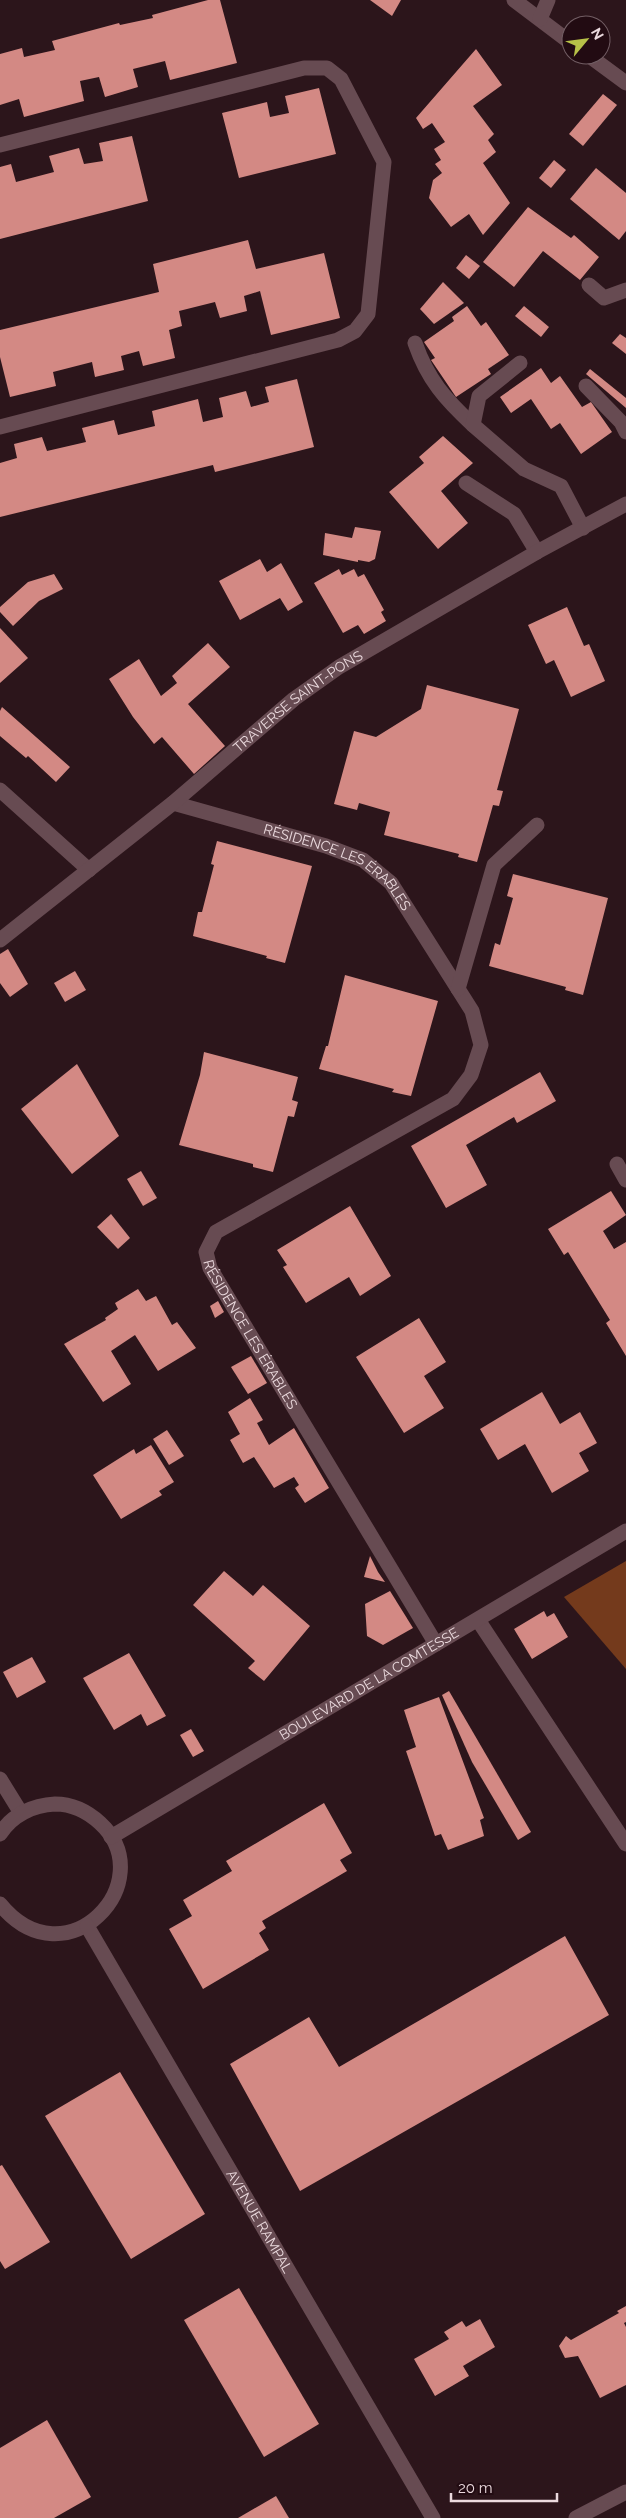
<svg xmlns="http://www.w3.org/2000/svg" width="626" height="2518" font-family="Raleway,sans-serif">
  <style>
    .forest { fill: #743a1c }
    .building { fill: #d38984 }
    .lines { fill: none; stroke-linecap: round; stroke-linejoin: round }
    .minor { stroke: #674b52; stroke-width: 15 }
    .labels { text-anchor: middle; stroke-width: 5; stroke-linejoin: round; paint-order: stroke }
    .street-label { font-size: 14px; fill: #ebdade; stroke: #220b12 }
  </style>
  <rect width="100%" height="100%" fill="#2c151b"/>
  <polygon class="forest" points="626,1561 626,1669 564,1597"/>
  <g class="building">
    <polygon points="208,0 220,0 237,63 170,80 165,61 133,69 138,87 105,97 99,77 80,81 84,101 24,117 19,99 0,105 0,54 22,48 24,57 55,50 52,41 119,23 120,25 153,18 152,15"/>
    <polygon points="370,0 401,0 392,16"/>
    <polygon points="476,49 502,85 473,106 494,134 488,140 496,152 483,163 510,203 483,235 469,214 451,227 429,198 433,180 442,173 435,164 441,160 434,149 445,142 432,123 423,129 416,118"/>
    <polygon points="319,88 336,154 239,178 222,113 267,102 270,117 289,113 285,96"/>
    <polygon points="603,94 617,105 583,146 569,134"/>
    <polygon points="132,136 148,201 0,239 0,167 11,164 16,182 54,172 49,156 79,148 84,164 103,161 99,143"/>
    <polygon points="554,160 566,170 551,188 539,178"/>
    <polygon points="596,168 626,193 626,231 619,240 570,199"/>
    <polygon points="528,207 571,238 574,235 599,257 580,280 543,251 514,287 483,262"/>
    <polygon points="248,240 256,269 324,253 340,318 271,335 260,291 244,296 247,311 220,318 215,302 179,311 182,326 169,330 175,358 143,366 139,351 121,356 124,370 95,377 92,362 53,372 56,386 10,397 0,357 0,330 159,292 153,264"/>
    <polygon points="466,255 480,266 469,279 456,268"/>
    <polygon points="443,282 464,303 434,324 420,309"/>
    <polygon points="467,306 481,326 486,322 509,355 488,369 491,374 456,397 431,360 435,358 424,342 454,321 452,317"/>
    <polygon points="524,306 549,327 541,337 515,316"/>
    <polygon points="620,334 626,338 626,354 612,343"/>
    <polygon points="541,368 551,383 560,376 582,407 591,402 612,432 581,454 560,423 551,429 531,399 511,413 500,397"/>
    <polygon points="590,369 626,398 626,408 586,374"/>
    <polygon points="297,379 314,447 215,472 213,465 0,517 0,463 17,458 14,444 42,437 47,451 86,442 82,428 114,420 118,435 155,426 152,411 198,399 203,422 223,417 219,398 246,391 251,407 269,402 265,387"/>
    <polygon points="443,436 473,463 441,491 468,523 438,549 389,492 424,463 419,457"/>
    <polygon points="355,527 381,531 375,559 369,562 358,560 358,562 323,555 325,533 352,538"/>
    <polygon points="260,559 267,572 281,563 303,602 288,611 280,598 240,620 219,581"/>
    <polygon points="339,569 342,575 354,569 358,577 364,574 384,610 381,612 386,621 364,634 358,625 343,633 314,583"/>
    <polygon points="54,574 63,589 39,601 13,626 0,612 0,607 28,582"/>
    <polygon points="567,607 584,646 589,644 605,681 571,697 554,660 546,664 528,625"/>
    <polygon points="0,628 28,658 0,683"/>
    <polygon points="208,643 230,667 188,704 225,746 194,774 162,737 154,744 133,717 109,679 139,659 161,696 177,683 172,676"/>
    <polygon points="427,685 519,709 497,790 503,791 499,806 493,805 477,862 458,857 459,854 384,835 390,812 359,803 357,810 334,804 354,731 376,737 421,709"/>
    <polygon points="2,707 70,767 56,782 28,756 26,758 0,736 0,711"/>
    <polygon points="217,841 312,866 285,963 266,958 267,956 193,936 198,912 202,912 214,865 211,864"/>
    <polygon points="513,874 608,898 583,995 565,990 566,987 489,966 495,943 500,945 513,898 507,896"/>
    <polygon points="8,949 28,984 10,997 0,983 0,954"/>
    <polygon points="75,971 86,990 65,1002 54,983"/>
    <polygon points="345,975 438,1001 411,1096 392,1092 394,1089 319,1069 326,1046 328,1046"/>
    <polygon points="204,1052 298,1077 292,1100 298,1102 294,1117 288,1116 273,1172 253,1167 253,1164 179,1145 200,1075"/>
    <polygon points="77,1064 119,1136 72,1174 21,1109"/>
    <polygon points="540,1072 556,1101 517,1123 514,1117 466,1145 487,1185 446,1208 411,1146"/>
    <polygon points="141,1171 157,1198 143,1206 127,1179"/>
    <polygon points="611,1191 626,1215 603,1231 614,1249 626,1242 626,1356 606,1323 610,1320 568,1252 564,1255 548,1229"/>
    <polygon points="350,1206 391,1276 360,1296 349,1277 306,1303 283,1267 287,1265 277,1250"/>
    <polygon points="111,1214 130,1238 118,1249 97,1227"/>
    <polygon points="138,1289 146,1301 156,1296 172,1325 177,1322 196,1348 158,1371 135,1335 111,1351 131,1384 103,1402 64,1344 106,1320 105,1318 118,1309 115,1303"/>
    <polygon points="218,1301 224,1312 215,1318 210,1306"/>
    <polygon points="419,1318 446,1362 424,1376 444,1408 404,1433 356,1357"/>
    <polygon points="251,1356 267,1383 248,1394 231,1367"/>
    <polygon points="542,1392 560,1424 580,1412 597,1443 579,1453 589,1471 552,1493 525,1444 498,1460 480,1429"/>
    <polygon points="250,1398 263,1420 257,1423 269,1445 294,1428 329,1488 305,1503 295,1488 299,1485 294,1477 274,1488 254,1457 243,1463 230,1440 240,1434 228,1412"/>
    <polygon points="167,1430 184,1456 169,1465 153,1439"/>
    <polygon points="151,1445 174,1482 159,1491 162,1495 121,1519 93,1475 134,1449 136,1454"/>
    <polygon points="370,1556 378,1572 385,1582 364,1577"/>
    <polygon points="224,1571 253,1596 263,1585 310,1626 264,1681 248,1668 255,1661 193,1605"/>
    <polygon points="390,1591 413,1628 383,1645 367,1636 365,1604"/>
    <polygon points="544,1611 547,1617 554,1613 568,1637 532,1659 514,1629"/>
    <polygon points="129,1653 166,1716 147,1726 141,1714 114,1730 83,1678"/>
    <polygon points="32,1657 46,1682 17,1698 3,1672"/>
    <polygon points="449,1691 531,1832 518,1840 472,1762 442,1695"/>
    <polygon points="439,1697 484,1818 480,1820 484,1836 448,1850 441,1834 435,1836 406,1751 416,1747 404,1710"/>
    <polygon points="191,1729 204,1751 193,1757 180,1735"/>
    <polygon points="324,1803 352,1853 340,1860 347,1871 262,1921 266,1928 259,1933 269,1950 203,1989 169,1929 192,1916 183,1900 232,1871 226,1861"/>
    <polygon points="565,1936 609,2015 300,2191 230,2064 309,2017 339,2067"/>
    <polygon points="120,2072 205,2214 131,2259 45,2116"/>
    <polygon points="2,2165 50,2242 5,2269 0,2261 0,2166"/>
    <polygon points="239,2288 319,2424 264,2457 184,2320"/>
    <polygon points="626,2306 626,2322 624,2323 626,2327 626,2385 600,2398 578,2356 565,2358 559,2346 566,2336 571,2340 619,2313 617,2311"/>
    <polygon points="480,2319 495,2347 463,2366 469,2376 435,2396 414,2359 449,2339 444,2332 462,2321 466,2327"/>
    <polygon points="47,2420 91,2497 54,2518 0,2518 0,2448"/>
    <polygon points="276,2496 289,2518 238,2518"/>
  </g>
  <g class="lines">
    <g class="minor">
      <polyline points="514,0 571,43"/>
      <polyline points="540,19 548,0"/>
      <polyline points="588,55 626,83"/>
      <polyline points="0,145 304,68 327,68 341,79 384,162 368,314 355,331 338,340 0,427"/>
      <polyline points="589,285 604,298 626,290"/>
      <path d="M 415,343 C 428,380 445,399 473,425"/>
      <polyline points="520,363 479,396 473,425 524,469 561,486 583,528"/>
      <polyline points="586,386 621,422 626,432"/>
      <polyline points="466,483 514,514 537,552"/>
      <polyline points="0,790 89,870"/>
      <path id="s1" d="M 173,803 L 326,846 L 363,860 L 391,883 L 472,1011 L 481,1045 L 471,1075 L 453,1099 L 216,1232 L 206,1252 L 210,1268 L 436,1644"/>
      <path id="s2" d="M 0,940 L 173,803 L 294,699 L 339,667 L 537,552 L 626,504"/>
      <polyline points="458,989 494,865 537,825"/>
      <polyline points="617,1164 626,1180"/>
      <polyline points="478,1620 626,1844"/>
      <polyline points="0,1779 21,1813"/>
      <path d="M 0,1834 C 12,1815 33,1805 55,1804 C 72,1804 88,1812 100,1823 C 163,1881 66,1985 0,1904"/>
      <path id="s3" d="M 111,1837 L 626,1531"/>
      <path id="s4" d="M 87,1926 L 433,2518"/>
      <polyline points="576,2518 626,2492"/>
    </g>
  </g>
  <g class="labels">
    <g class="street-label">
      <text dy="5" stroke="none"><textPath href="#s2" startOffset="382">TRAVERSE SAINT-PONS</textPath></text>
      <text dy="5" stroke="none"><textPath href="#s1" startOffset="180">RÉSIDENCE LES ÉRABLES</textPath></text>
      <text dy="5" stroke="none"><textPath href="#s1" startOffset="871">RÉSIDENCE LES ÉRABLES</textPath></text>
      <text dy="5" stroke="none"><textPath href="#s3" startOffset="300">BOULEVARD DE LA COMTESSE</textPath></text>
      <text dy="5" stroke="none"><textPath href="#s4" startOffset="342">AVENUE RAMPAL</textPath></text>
    </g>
  </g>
  <g transform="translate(586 40) rotate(61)"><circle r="24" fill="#220b12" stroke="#725e64"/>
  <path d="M0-4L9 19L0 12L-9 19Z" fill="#b7c148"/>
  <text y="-8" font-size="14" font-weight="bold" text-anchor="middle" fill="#ebdade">N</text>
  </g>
  <path d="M451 2493v8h106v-8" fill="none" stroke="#ebdade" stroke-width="2.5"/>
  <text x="458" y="2493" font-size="15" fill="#ebdade" stroke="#220b12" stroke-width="4" paint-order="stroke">20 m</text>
</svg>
